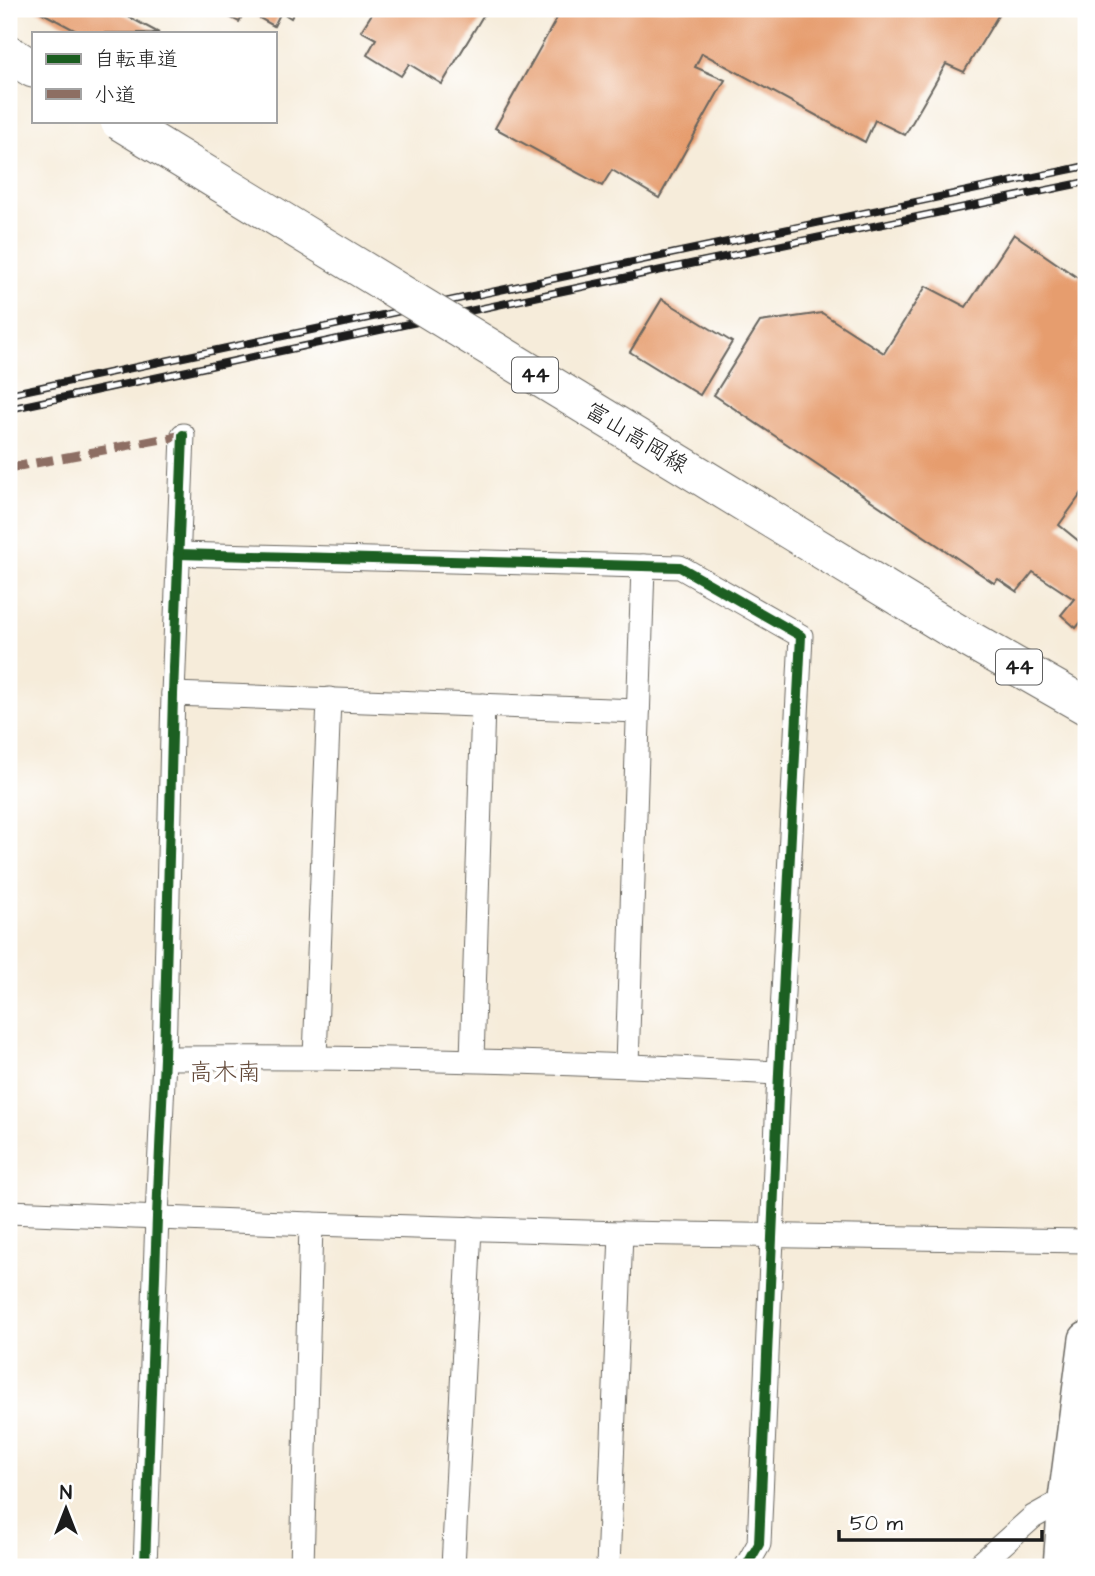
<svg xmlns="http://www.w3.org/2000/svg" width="1095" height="1576" font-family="'Architects Daughter','Klee One',sans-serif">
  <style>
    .building { fill: #e69d6e }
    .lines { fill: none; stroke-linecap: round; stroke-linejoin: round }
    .street-casing { stroke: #68655e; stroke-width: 25 }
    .secondary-casing { stroke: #68655e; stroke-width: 36 }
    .primary-casing { stroke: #68655e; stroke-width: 39 }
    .street { stroke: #fff; stroke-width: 23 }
    .secondary { stroke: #fff; stroke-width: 33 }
    .primary { stroke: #fff; stroke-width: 37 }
    .rail-casing { stroke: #1c1c1c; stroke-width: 8 }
    .rail { stroke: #fff; stroke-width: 5; stroke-dasharray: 16; stroke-linecap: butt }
    .primary-bridge-casing { stroke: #68655e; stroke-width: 39; stroke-linecap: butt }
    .primary-bridge { stroke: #fff; stroke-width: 37 }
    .quiet { stroke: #8d6e63; stroke-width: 9; stroke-dasharray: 18 9; stroke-linecap: butt }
    .cycleway-casing { stroke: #fff; stroke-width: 15 }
    .cycleway { stroke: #1b5e20; stroke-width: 10 }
    .labels { text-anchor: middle; stroke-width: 7; stroke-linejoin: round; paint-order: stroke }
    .shield { fill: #fff; stroke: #606060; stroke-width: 2 }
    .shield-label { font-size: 21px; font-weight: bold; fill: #1c1c1c }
    .street-label { font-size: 23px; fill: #1c1c1c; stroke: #fff }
    .neighbourhood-label { font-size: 24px; fill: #634939; stroke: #fff }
  </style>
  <rect width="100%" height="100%" fill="#fff"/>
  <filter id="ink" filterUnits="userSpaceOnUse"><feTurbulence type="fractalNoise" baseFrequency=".0143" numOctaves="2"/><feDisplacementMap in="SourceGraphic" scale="14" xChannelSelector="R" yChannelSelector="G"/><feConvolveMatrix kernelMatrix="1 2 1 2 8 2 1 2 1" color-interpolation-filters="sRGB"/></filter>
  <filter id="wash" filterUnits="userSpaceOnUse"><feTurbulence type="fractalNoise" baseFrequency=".00686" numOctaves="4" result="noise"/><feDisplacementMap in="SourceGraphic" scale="28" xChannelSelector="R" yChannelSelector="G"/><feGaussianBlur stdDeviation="1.57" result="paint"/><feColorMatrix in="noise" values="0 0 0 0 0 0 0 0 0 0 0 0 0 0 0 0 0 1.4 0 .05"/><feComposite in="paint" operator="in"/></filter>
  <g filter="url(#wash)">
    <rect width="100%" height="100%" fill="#f6ecda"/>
    <g id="blocks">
      <g class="building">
        <polygon points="35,9 114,9 159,33 80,33"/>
        <polygon points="214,9 296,9 291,18 281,12 274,26 245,10 239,22"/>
        <polygon points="375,9 487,9 442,84 409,64 401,76 367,55 376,39 361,31"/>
        <polygon points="562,9 1002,9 964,72 946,64 905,135 875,120 865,142 702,53 695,67 725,80 659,198 612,170 602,186 495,128"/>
        <polygon points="1014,234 1078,278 1086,266 1086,487 1059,525 1086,547 1086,616 1076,628 1061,615 1074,599 1033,572 1017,592 998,579 994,583 714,395 760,322 822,313 884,353 926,286 966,307"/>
        <polygon points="662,299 732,342 700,395 630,352"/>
      </g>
    </g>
  </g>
  <g filter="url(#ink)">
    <use href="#blocks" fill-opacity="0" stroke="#68655e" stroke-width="2"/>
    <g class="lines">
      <g class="street-casing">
        <g id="street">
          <polyline points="178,554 680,567 801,636 779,1073 759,1544 746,1567"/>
          <polyline points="173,694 638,711"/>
          <polyline points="315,1057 329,699"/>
          <path d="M 164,1058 C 369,1056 574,1062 779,1073"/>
          <polyline points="472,1060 483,705"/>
          <polyline points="627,1065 643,566"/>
          <polyline points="9,1212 311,1224 621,1233 1086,1241"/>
          <polyline points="145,1567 157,1217 164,1058 173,694 183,435"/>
          <polyline points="302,1567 311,1224"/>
          <polyline points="453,1567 470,1228"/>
          <polyline points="608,1567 621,1233"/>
          <polyline points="977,1567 1033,1517 1065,1499"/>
        </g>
      </g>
      <g class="secondary-casing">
        <polyline id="secondary" points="1060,1567 1065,1499 1086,1339"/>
      </g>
      <g class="primary-casing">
        <g id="primary">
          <polyline points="9,54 33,69"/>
          <polyline points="951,629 1086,706"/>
        </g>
      </g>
      <use href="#street" class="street"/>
      <use href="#secondary" class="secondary"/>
      <use href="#primary" class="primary"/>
      <g class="rail-casing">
        <g id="rail">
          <polyline points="9,394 1086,166"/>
          <polyline points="9,409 671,268 1086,182"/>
        </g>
      </g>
      <use href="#rail" class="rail"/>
      <g class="primary-bridge-casing">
        <polyline id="primary-bridge" points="119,121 951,629"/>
      </g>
      <use href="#primary-bridge" class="primary-bridge"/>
      <polyline class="quiet" points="9,468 183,435"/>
      <g class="cycleway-casing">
        <g id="cycleway">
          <polyline points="178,554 680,567 801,636 779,1073 759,1544 746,1567"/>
          <polyline points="145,1567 157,1217 164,1058 173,694 183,435"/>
        </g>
      </g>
      <use href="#cycleway" class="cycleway"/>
    </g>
  </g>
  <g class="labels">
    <g class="shield">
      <rect x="512" y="357.5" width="46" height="35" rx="5"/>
      <rect x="996" y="649.5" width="46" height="35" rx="5"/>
    </g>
    <g class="shield-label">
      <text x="535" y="382">44</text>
      <text x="1019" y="674">44</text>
    </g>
    <g class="street-label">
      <text transform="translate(637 437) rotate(31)" y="8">富山高岡線</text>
    </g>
    <g class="neighbourhood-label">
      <text x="225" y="1080">高木南</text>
    </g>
  </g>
  <rect width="1095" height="1576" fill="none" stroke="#fff" stroke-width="35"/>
  <rect x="32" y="32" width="245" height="91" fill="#ffffff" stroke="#a4a4a4" stroke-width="2"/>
  <rect x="46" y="54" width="35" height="10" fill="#1b5e20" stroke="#a4a4a4" stroke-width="2"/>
  <text x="94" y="66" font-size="21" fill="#1c1c1c">自転車道</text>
  <rect x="46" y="89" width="35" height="10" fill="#8d6e63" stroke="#a4a4a4" stroke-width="2"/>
  <text x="94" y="102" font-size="21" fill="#1c1c1c">小道</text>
  <g transform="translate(66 1509)" stroke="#ffffff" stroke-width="5" paint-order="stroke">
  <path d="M0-5L12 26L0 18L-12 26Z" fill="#1c1c1c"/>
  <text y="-10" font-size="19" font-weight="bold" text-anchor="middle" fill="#1c1c1c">N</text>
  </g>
  <path d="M839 1530v10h203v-10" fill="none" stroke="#1c1c1c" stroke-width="3.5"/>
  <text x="850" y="1530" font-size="21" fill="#1c1c1c" stroke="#ffffff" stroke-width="5" paint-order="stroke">50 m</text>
</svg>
